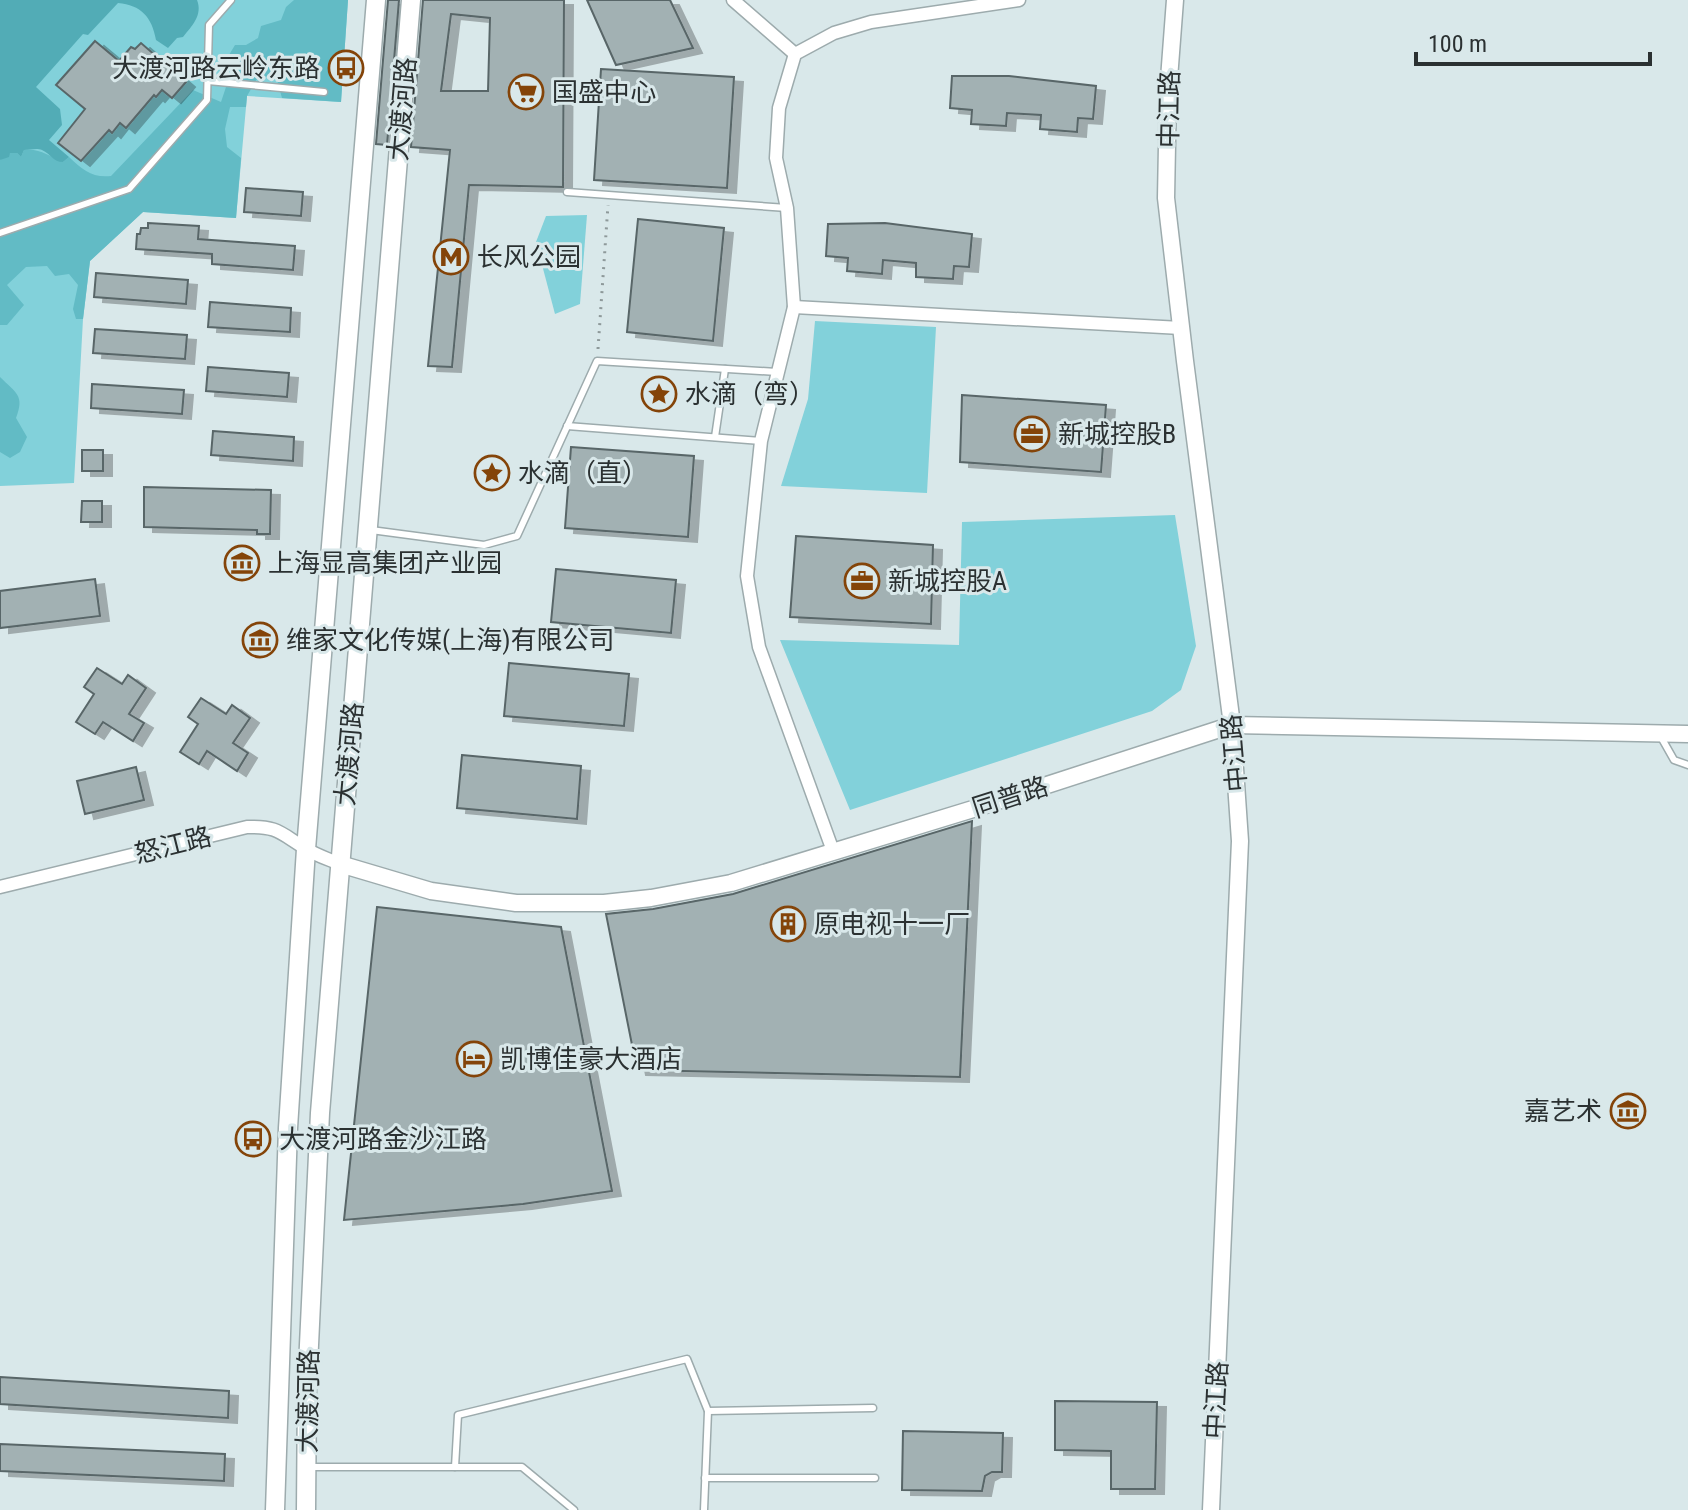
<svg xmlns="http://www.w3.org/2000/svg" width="1688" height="1510" font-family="'Roboto Condensed','Noto Sans SC',sans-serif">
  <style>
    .green { fill: #82d1da }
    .forest { fill: #62bbc5 }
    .water { fill: #52acb6 }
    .building { fill: #a2b1b3; stroke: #596668; stroke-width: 2; fill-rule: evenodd; filter: url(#shadow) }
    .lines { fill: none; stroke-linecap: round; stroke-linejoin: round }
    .service-casing { stroke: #9dabad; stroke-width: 9 }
    .minor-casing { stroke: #9dabad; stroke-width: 15 }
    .tertiary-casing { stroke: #9dabad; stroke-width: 19 }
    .secondary-casing { stroke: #9dabad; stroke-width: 21 }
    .path { stroke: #8e999a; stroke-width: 3; stroke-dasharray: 2 6; stroke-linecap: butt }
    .service { stroke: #fff; stroke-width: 6 }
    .minor { stroke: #fff; stroke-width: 12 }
    .tertiary { stroke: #fff; stroke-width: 16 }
    .secondary { stroke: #fff; stroke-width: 18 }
    .labels { text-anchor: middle; stroke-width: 6; stroke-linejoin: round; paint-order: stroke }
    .poi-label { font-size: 26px; fill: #2b3132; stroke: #d9e8ea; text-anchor: start }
    .street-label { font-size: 26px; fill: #2b3132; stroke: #d9e8ea }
  </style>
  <defs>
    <filter id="shadow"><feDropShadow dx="9" dy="5" stdDeviation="0" flood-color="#0004"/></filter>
  </defs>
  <rect width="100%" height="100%" fill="#d9e8ea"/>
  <g class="green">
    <polygon points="0,0 348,0 341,102 247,96 236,218 143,212 90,261 83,319 74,483 0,486"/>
    <polygon points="587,215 580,304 555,314 536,242 546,216"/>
    <polygon points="815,321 936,327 927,493 781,486 808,399"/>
    <polygon points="1175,515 1196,646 1181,690 1152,711 850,810 780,640 959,645 962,522"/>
  </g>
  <g class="forest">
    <path d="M 294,0 L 348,0 L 341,102 L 282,98 L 276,76 L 258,77 L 247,96 L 246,107 L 230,107 L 225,129 L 227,147 L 241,158 L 236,218 L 143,212 L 90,261 L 83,319 L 76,319 L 73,309 L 78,285 L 69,274 L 55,276 L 47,266 L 26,267 L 7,285 L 24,305 L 7,325 L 0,325 L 0,160 L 10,153 L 17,153 L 21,157 L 24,150 C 40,148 49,156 63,162 L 69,157 C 83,170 92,178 111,176 L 193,90 L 221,102 L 232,69 L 229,55 L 235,45 L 246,45 L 258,38 L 261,26 L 281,20 L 286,7 Z"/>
    <path d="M 0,377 C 16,393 25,395 16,418 L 27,437 L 20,452 L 10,458 L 0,452 Z"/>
  </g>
  <path class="water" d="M 0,0 L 197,0 C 203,15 192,26 183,37 L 177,38 L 168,48 L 156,40 C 152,17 141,5 118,3 L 88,35 L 83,34 L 36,87 L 60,109 L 62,125 L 49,140 L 69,157 L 63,162 C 53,162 51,154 42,150 C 37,148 29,150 24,150 L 21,157 L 17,153 L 10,153 L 9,157 L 0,160 Z"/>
  <g class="building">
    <polygon points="388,0 399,0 387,145 376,144"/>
    <path d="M 423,0 L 564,0 L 563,187 L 469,185 L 452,367 L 428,366 L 450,150 L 411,147 ZM 451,14 L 490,18 L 488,91 L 441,91 Z"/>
    <polygon points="587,0 670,0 693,48 616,65"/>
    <polygon points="95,41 119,61 131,47 135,49 141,43 186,82 172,98 162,90 156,97 154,95 126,128 120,123 112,133 109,130 81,161 58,143 85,109 56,85"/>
    <polygon points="601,69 734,77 727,188 594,180"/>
    <polygon points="952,76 1009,76 1096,86 1093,119 1078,118 1077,132 1040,129 1041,115 1007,113 1006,126 971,124 972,110 950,108"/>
    <polygon points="246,188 303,192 301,216 244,212"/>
    <polygon points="638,219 724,228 713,341 627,332"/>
    <polygon points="148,223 199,226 198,239 295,246 293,270 212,264 212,254 136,249 137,234 140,234 141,228 148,228"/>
    <polygon points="885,223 972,234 969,267 954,266 953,279 916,277 916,263 883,260 882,274 847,271 848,258 826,256 828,224"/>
    <polygon points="96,273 188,280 186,304 94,297"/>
    <polygon points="210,302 291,308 290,332 208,327"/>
    <polygon points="95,329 187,335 185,359 93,353"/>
    <polygon points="208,367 289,373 287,397 206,391"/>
    <polygon points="92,384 184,390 182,414 91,408"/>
    <polygon points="962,395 1106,405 1101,472 960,462"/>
    <polygon points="213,431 294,437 293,461 211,455"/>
    <polygon points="571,447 694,456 688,537 565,528"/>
    <rect x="82" y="450" width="21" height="21"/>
    <polygon points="144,487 271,490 270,534 257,534 257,530 144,527"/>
    <polygon points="82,501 102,501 102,522 81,522"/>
    <polygon points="796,536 933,545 931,624 790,617"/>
    <polygon points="556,569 676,580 671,633 551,622"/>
    <polygon points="95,579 100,616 0,628 0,591"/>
    <polygon points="509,663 629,674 624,726 504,716"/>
    <polygon points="97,668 122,684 128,675 146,688 129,714 144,723 133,741 103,722 95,734 76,722 94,694 84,687"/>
    <polygon points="201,698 226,714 232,705 250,718 233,743 248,753 237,771 207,751 199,764 180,752 198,724 188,717"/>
    <polygon points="462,755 581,766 577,819 457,808"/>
    <polygon points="136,767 144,800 85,814 77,781"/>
    <polygon points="972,821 960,1077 637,1070 606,914 653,909 733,894"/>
    <polygon points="377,907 561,927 612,1191 523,1204 344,1220"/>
    <polygon points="0,1377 229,1391 228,1418 0,1404"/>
    <polygon points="1055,1401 1157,1402 1155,1489 1111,1489 1111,1451 1055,1450"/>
    <polygon points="903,1431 1003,1433 1002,1472 992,1472 985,1476 982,1491 902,1490"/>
    <polygon points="0,1444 225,1454 224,1481 0,1471"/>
  </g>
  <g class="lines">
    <g class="service-casing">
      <g id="service">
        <polyline points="208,81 324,92"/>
        <polyline points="567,192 787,208"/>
        <polyline points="0,233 129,189 207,100 209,25 231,0"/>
        <polyline points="567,426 761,441"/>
        <polyline points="715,437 725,369"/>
        <polyline points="371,530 484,545 517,536 597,361 777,372"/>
        <polyline points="1661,737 1674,760 1688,765"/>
        <polyline points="708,1411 873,1408"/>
        <polyline points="310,1467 522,1467 574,1510"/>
        <polyline points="455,1467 458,1415 687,1359 708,1411 704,1510"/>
        <polyline points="705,1478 875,1478"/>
      </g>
    </g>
    <g class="minor-casing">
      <g id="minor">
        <polyline points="733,0 795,54"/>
        <polyline points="794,307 1181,328"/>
        <polyline points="833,851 759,647 747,576 761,441 794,307 787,208 776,158 779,108 795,54 834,33 871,22 1019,0"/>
        <path d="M 0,887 L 247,827 C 278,826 280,833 305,848 C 315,855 328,859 340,864"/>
      </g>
    </g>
    <g class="tertiary-casing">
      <g id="tertiary">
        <polyline points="1175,0 1168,92 1166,198 1185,361 1232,725 1240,841 1211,1510"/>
        <polyline points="340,864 431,891 516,903 604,903 651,898 731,883 973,809 1232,725 1688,734"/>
      </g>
    </g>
    <g class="secondary-casing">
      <g id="secondary">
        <polyline points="275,1510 288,1128 306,849 376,0"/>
        <polyline points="306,1510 307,1387 320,1113 411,0"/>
      </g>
    </g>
    <polyline class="path" points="598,349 608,205"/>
    <use href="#service" class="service"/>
    <use href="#minor" class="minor"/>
    <use href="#tertiary" class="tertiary"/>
    <use href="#secondary" class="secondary"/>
  </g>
  <defs>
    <g id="bus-ring" transform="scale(1.8)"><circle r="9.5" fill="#d9e8ea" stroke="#844409" stroke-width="1.5"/><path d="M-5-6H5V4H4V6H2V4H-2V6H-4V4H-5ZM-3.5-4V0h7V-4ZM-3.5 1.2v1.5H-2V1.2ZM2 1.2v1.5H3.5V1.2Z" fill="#844409"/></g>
    <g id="supermarket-ring" transform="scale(1.8)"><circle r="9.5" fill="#d9e8ea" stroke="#844409" stroke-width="1.5"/><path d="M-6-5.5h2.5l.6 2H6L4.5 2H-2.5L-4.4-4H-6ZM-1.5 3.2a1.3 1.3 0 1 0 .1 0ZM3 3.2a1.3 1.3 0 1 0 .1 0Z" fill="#844409"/></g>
    <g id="metro-ring" transform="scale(1.8)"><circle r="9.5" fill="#d9e8ea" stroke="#844409" stroke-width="1.5"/><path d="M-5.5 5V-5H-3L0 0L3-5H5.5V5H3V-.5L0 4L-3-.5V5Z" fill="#844409"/></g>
    <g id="sight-ring" transform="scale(1.8)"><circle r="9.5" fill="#d9e8ea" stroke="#844409" stroke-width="1.5"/><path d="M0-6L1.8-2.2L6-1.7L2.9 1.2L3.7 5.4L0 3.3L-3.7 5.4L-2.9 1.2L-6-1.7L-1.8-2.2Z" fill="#844409"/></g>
    <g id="office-ring" transform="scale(1.8)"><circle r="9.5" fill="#d9e8ea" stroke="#844409" stroke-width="1.5"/><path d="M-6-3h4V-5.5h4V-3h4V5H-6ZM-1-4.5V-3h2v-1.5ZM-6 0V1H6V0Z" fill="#844409"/></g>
    <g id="museum-ring" transform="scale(1.8)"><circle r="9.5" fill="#d9e8ea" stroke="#844409" stroke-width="1.5"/><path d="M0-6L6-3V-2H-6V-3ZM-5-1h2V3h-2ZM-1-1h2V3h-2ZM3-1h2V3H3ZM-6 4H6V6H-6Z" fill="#844409"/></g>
    <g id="building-ring" transform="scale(1.8)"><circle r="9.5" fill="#d9e8ea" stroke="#844409" stroke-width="1.5"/><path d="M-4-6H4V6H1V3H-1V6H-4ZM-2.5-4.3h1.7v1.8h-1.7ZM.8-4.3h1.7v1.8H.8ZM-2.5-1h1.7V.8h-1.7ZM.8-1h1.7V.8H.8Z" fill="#844409"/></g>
    <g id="hotel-ring" transform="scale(1.8)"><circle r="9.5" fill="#d9e8ea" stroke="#844409" stroke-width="1.5"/><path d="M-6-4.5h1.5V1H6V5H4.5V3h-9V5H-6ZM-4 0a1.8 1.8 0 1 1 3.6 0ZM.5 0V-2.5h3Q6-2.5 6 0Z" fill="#844409"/></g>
  </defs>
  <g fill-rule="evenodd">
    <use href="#bus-ring" x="346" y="68"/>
    <use href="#supermarket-ring" x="526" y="92"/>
    <use href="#metro-ring" x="451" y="257"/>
    <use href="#sight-ring" x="659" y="394"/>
    <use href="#office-ring" x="1032" y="434"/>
    <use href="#sight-ring" x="492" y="473"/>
    <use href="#museum-ring" x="242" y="563"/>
    <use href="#office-ring" x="862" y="581"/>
    <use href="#museum-ring" x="260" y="640"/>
    <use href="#building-ring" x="788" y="924"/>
    <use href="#hotel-ring" x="474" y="1059"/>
    <use href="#museum-ring" x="1628" y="1111"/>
    <use href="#bus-ring" x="253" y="1139"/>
  </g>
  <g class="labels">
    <g class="poi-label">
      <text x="320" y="77" text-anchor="end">大渡河路云岭东路</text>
      <text x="552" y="101">国盛中心</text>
      <text x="477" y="266">长风公园</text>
      <text x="685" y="403">水滴（弯）</text>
      <text x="1058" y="443">新城控股B</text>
      <text x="518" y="482">水滴（直）</text>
      <text x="268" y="572">上海显高集团产业园</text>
      <text x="888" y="590">新城控股A</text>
      <text x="286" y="649">维家文化传媒(上海)有限公司</text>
      <text x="814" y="933">原电视十一厂</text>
      <text x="500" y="1068">凯博佳豪大酒店</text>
      <text x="1602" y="1120" text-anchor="end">嘉艺术</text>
      <text x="279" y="1148">大渡河路金沙江路</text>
    </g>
    <g class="street-label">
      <text transform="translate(402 109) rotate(-85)" y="9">大渡河路</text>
      <text transform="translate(1169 109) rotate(-89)" y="9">中江路</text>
      <text transform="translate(1234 753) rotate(-95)" y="9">中江路</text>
      <text transform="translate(349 754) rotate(-85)" y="9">大渡河路</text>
      <text transform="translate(1010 797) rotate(-18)" y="9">同普路</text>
      <text transform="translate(173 845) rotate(-14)" y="9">怒江路</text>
      <text transform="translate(1216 1400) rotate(-87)" y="9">中江路</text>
      <text transform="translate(308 1401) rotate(-89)" y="9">大渡河路</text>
    </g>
  </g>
  <path d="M1416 52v12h234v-12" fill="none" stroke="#2b3132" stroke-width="4"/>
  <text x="1428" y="52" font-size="24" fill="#2b3132" stroke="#d9e8ea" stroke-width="6" paint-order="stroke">100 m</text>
</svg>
